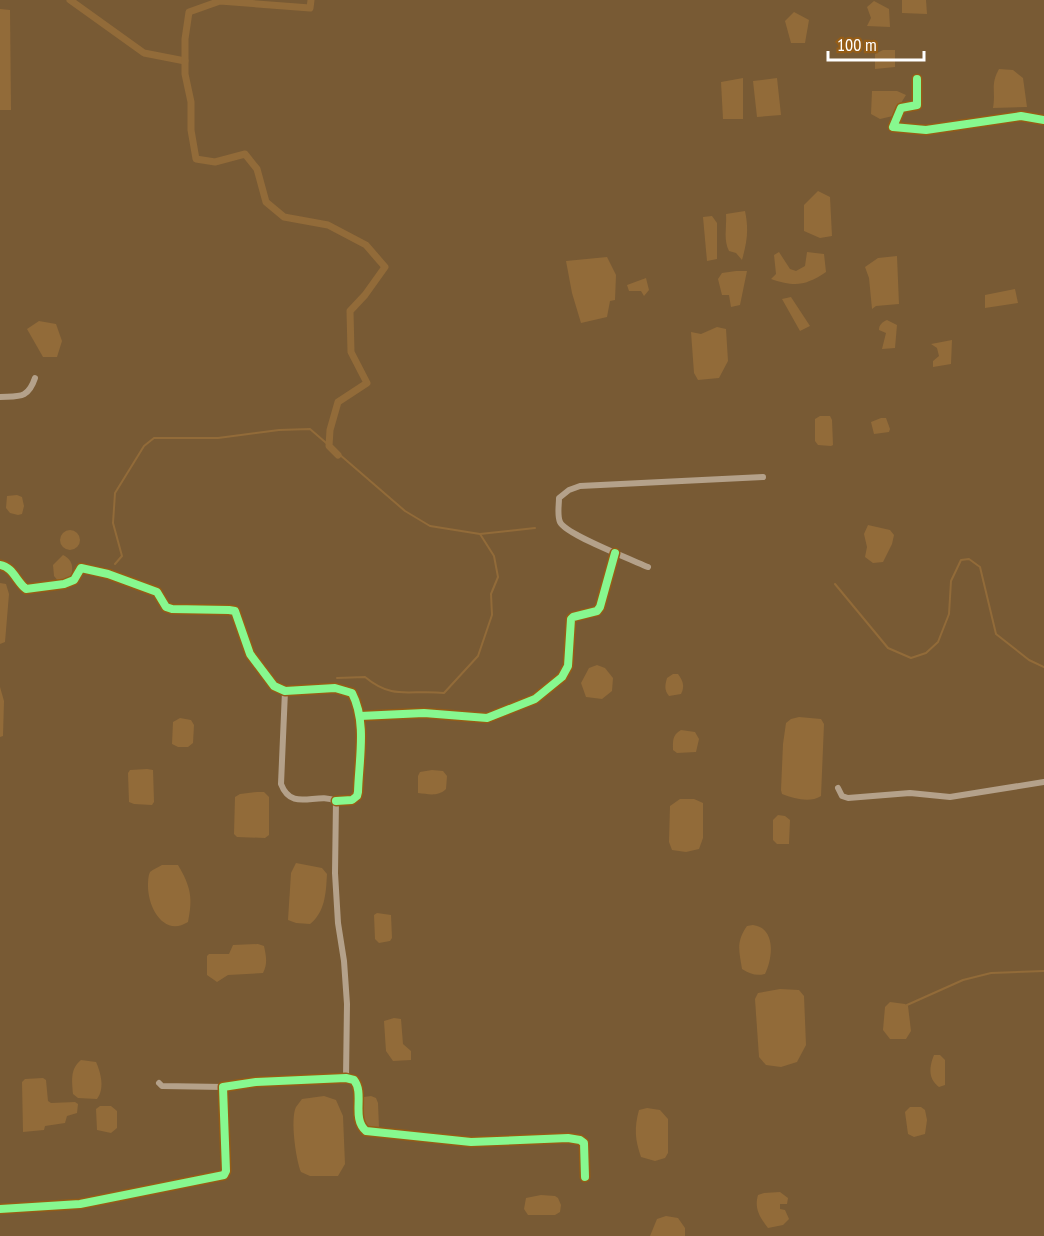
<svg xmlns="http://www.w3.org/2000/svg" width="1044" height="1236" font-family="'PT Sans Narrow',sans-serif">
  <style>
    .water { fill: #926b39 }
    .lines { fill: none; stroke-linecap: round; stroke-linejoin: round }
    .stream { stroke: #926b39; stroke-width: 2 }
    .canal { stroke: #926b39; stroke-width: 7 }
    .street { stroke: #b4a18a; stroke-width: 6 }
    .cycleway-casing { stroke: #955d17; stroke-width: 11 }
    .cycleway { stroke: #87f88f; stroke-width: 8 }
  </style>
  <rect width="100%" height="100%" fill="#785a34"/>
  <g class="water">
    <polygon points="902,0 926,0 927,14 902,13"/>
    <polygon points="874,1 889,9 890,27 867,26 871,18 867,7"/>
    <polygon points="0,9 10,10 11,110 0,110"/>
    <polygon points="794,12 809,20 805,43 791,43 785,21"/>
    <polygon points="883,50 895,50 895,67 875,69 875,54"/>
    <path d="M 999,69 L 1013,70 L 1023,78 L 1027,107 L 993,108 C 996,91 990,85 999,69 Z"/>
    <polygon points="743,78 743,119 723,119 721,82"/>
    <polygon points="777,78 781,115 757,117 753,81"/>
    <polygon points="872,91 897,91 906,95 893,116 880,119 871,114"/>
    <polygon points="818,191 830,197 832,236 820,238 804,231 804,205"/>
    <path d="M 745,211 C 749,230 747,242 742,260 L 736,253 L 729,251 C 723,239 727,227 726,214 Z"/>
    <polygon points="712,216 717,223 717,259 707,261 703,217"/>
    <path d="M 779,252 L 790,269 L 796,271 L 805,266 L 807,252 L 824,254 L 826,272 C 805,286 795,287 771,279 L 776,274 L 774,255 Z"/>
    <polygon points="897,256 899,304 876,306 872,309 869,278 865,267 878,258"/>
    <polygon points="607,257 616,275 615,300 610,301 607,317 581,323 572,293 566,261"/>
    <polygon points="736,271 747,271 740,305 731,307 729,295 722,295 718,279 722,273"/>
    <polygon points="646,278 649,290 644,296 641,291 629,291 627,285"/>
    <polygon points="1015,289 1018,303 985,308 985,295"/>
    <polygon points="791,297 810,326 800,331 782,299"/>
    <path d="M 887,320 L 897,325 L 895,348 L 882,349 L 886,333 L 879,330 C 879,325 882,322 887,320 Z"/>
    <polygon points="39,321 56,324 62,341 57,357 43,357 27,329"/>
    <polygon points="717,327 726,329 728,361 719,378 698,380 694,373 691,332 701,334"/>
    <polygon points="952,340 951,364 933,367 933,361 939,356 937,348 931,344"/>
    <polygon points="820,416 830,416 832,420 833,445 831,446 818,445 815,441 815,419"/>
    <polygon points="881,418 886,418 890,429 889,432 874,434 871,422"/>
    <polygon points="17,495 22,497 24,506 22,514 18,515 10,513 6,508 7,496"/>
    <polygon points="868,525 890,530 894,535 892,544 883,562 873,563 865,557 867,547 864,534"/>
    <circle cx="70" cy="540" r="10"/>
    <path d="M 63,555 C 74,560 74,571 69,580 L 59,582 L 54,576 L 53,565 Z"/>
    <polygon points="0,583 6,584 9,594 5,642 0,644"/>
    <polygon points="597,665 605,668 613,678 612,691 602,699 586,697 581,683 589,668"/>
    <path d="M 673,674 L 678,674 C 683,681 685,686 681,694 L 669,696 C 664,690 665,685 667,678 Z"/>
    <polygon points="0,687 4,701 3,736 0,737"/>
    <path d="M 799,717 L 821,719 L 824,724 L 821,796 C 810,803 795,799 782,794 L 781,790 L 783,744 L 786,723 L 791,719 Z"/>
    <polygon points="180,718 191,720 194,725 193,743 188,747 178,747 172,744 173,722"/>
    <path d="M 681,730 L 695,732 L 699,739 L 696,752 L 677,753 L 673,750 C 673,741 672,735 681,730 Z"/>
    <polygon points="147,769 153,770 154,802 152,805 134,804 129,802 128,773 130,770"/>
    <path d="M 432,770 L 443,771 L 447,776 L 446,789 C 438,797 428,794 418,793 L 418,776 L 420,772 Z"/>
    <polygon points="257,792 264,792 269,797 269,835 265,838 237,837 234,834 235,797 240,794"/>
    <polygon points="680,799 694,799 703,803 703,838 699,849 686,852 672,850 669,842 670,806"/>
    <polygon points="778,815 785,816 790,820 789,844 777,844 773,840 773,820"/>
    <path d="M 296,863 L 322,868 L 327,874 C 326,893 325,912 310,924 L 296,923 L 288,920 L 291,873 Z"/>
    <path d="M 162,865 L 178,865 C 191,887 193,898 188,922 C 164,937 148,908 148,886 C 148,882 148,876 150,872 C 153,869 159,867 162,865 Z"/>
    <polygon points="377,913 391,915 392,938 390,941 379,943 375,939 374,915"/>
    <path d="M 753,925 C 776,928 773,958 765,974 C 756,976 750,974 742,969 C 739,950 736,942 747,926 Z"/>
    <path d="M 258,944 L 264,946 C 266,956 268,963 263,973 L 228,975 L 217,982 L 207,975 L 207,956 L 209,954 L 229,954 L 233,945 Z"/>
    <polygon points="780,989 799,990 804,996 806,1045 797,1062 781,1067 766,1065 759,1057 755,999 758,993"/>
    <polygon points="890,1002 905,1004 908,1006 911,1031 906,1039 890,1039 883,1030 885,1007"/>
    <polygon points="394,1018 401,1019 403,1044 411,1051 411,1060 393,1061 386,1051 384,1021"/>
    <path d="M 934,1055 L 940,1055 L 945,1060 L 945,1085 L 939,1087 C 928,1079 929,1067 934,1055 Z"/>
    <path d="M 81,1060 L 96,1062 C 101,1073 105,1089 97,1099 L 78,1098 L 73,1094 C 72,1080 70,1069 81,1060 Z"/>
    <polygon points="43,1078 46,1080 48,1101 51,1103 75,1102 78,1104 77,1113 67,1116 65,1123 45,1126 44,1130 23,1132 22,1082 25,1079"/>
    <path d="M 324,1096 L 336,1100 L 343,1116 L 345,1164 L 338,1176 L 310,1176 L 301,1172 C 296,1160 290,1119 296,1107 C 298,1104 300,1102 302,1099 Z"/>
    <polygon points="371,1096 376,1098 378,1103 379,1128 367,1126 364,1120 363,1099 364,1097"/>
    <polygon points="100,1106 111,1106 117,1111 117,1128 111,1133 97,1130 96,1109"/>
    <polygon points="910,1107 921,1107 925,1110 927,1120 925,1134 914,1137 908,1134 905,1112"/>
    <path d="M 647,1108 L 660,1110 L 668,1119 L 668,1153 L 665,1158 L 655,1161 L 641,1157 C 635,1140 634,1128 639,1110 Z"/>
    <path d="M 780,1192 L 788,1198 L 787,1204 L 780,1204 L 780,1209 L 785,1210 L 789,1219 L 783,1225 L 768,1228 C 760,1217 754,1209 758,1195 L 764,1193 Z"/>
    <polygon points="541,1195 555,1196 558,1198 561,1205 560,1212 555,1215 528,1215 524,1209 526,1198"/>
    <polygon points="666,1216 678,1218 685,1228 685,1236 650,1236 657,1219"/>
  </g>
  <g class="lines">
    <g class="stream">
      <polyline points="115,564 122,556 113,523 115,493 144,446 154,438 218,438 279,430 310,429 405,511 430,526 480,534 535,528"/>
      <polyline points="835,584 888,648 911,658 926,653 938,642 949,614 951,581 961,560 969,559 980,567 996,634 1029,660 1044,667"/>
      <path d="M 337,678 L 365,677 C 394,701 410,689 444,693 L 478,656 L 492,615 L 491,594 L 498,577 L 494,556 L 480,534"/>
      <polyline points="907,1005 963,980 991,973 1044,971"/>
    </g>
    <g class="canal">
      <polyline points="70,0 144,53 185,61"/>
      <polyline points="311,0 310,8 220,1 189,12 185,39 185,74 191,102 191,130 196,159 215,162 245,154 257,169 266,202 284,217 328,225 366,245 385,267 365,295 350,311 351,352 367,383 338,402 330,430 329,446 338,455"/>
    </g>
    <g class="street">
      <polyline points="917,79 917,105 901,108 893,127 926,130 1021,116 1044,120"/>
      <path d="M 0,397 C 19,396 28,399 35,378"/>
      <path d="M 0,565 C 13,567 16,581 26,589 L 64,584 L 74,580 L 81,568 L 108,574 L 157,592 L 166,607 L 172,609 L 229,610 L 235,611 L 250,654 L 274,686 L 285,691 L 335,688 L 352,693 C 367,722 359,759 358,792 L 357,796 L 352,800 L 336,801"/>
      <path d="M 648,567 C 632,560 565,534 560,522 C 557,515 559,506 559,498 L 569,490 L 580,486 L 763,477"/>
      <path d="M 285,691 L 281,784 C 292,813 317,791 336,801 L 335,873 L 338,923 L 344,961 L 347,1004 L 346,1078"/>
      <polyline points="360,716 424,713 487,718 535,699 562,677 568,666 571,619 573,617 597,611 600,607 615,553"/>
      <polyline points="838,788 842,796 848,798 910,793 950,797 1044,782"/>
      <polyline points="159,1083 162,1086 223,1087"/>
      <path d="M 0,1209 L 80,1204 L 224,1175 L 226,1171 L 223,1087 L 256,1082 L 346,1078 L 354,1080 C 365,1094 351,1118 366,1131 L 471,1142 L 568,1138 L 580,1140 L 584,1143 L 585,1177"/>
    </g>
    <g class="cycleway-casing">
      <g id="cycleway">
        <polyline points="917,79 917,105 901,108 893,127 926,130 1021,116 1044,120"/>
        <path d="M 0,565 C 13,567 16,581 26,589 L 64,584 L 74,580 L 81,568 L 108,574 L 157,592 L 166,607 L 172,609 L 229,610 L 235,611 L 250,654 L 274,686 L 285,691 L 335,688 L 352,693 C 367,722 359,759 358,792 L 357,796 L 352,800 L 336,801"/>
        <polyline points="360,716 424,713 487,718 535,699 562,677 568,666 571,619 573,617 597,611 600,607 615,553"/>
        <path d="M 0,1209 L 80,1204 L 224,1175 L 226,1171 L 223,1087 L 256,1082 L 346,1078 L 354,1080 C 365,1094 351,1118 366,1131 L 471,1142 L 568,1138 L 580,1140 L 584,1143 L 585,1177"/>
      </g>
    </g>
    <use href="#cycleway" class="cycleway"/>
  </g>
  <path d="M828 51v9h96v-9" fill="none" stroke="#ffffff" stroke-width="3"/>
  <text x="837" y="51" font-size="18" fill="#ffffff" stroke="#955d17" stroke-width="4.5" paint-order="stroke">100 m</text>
</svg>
